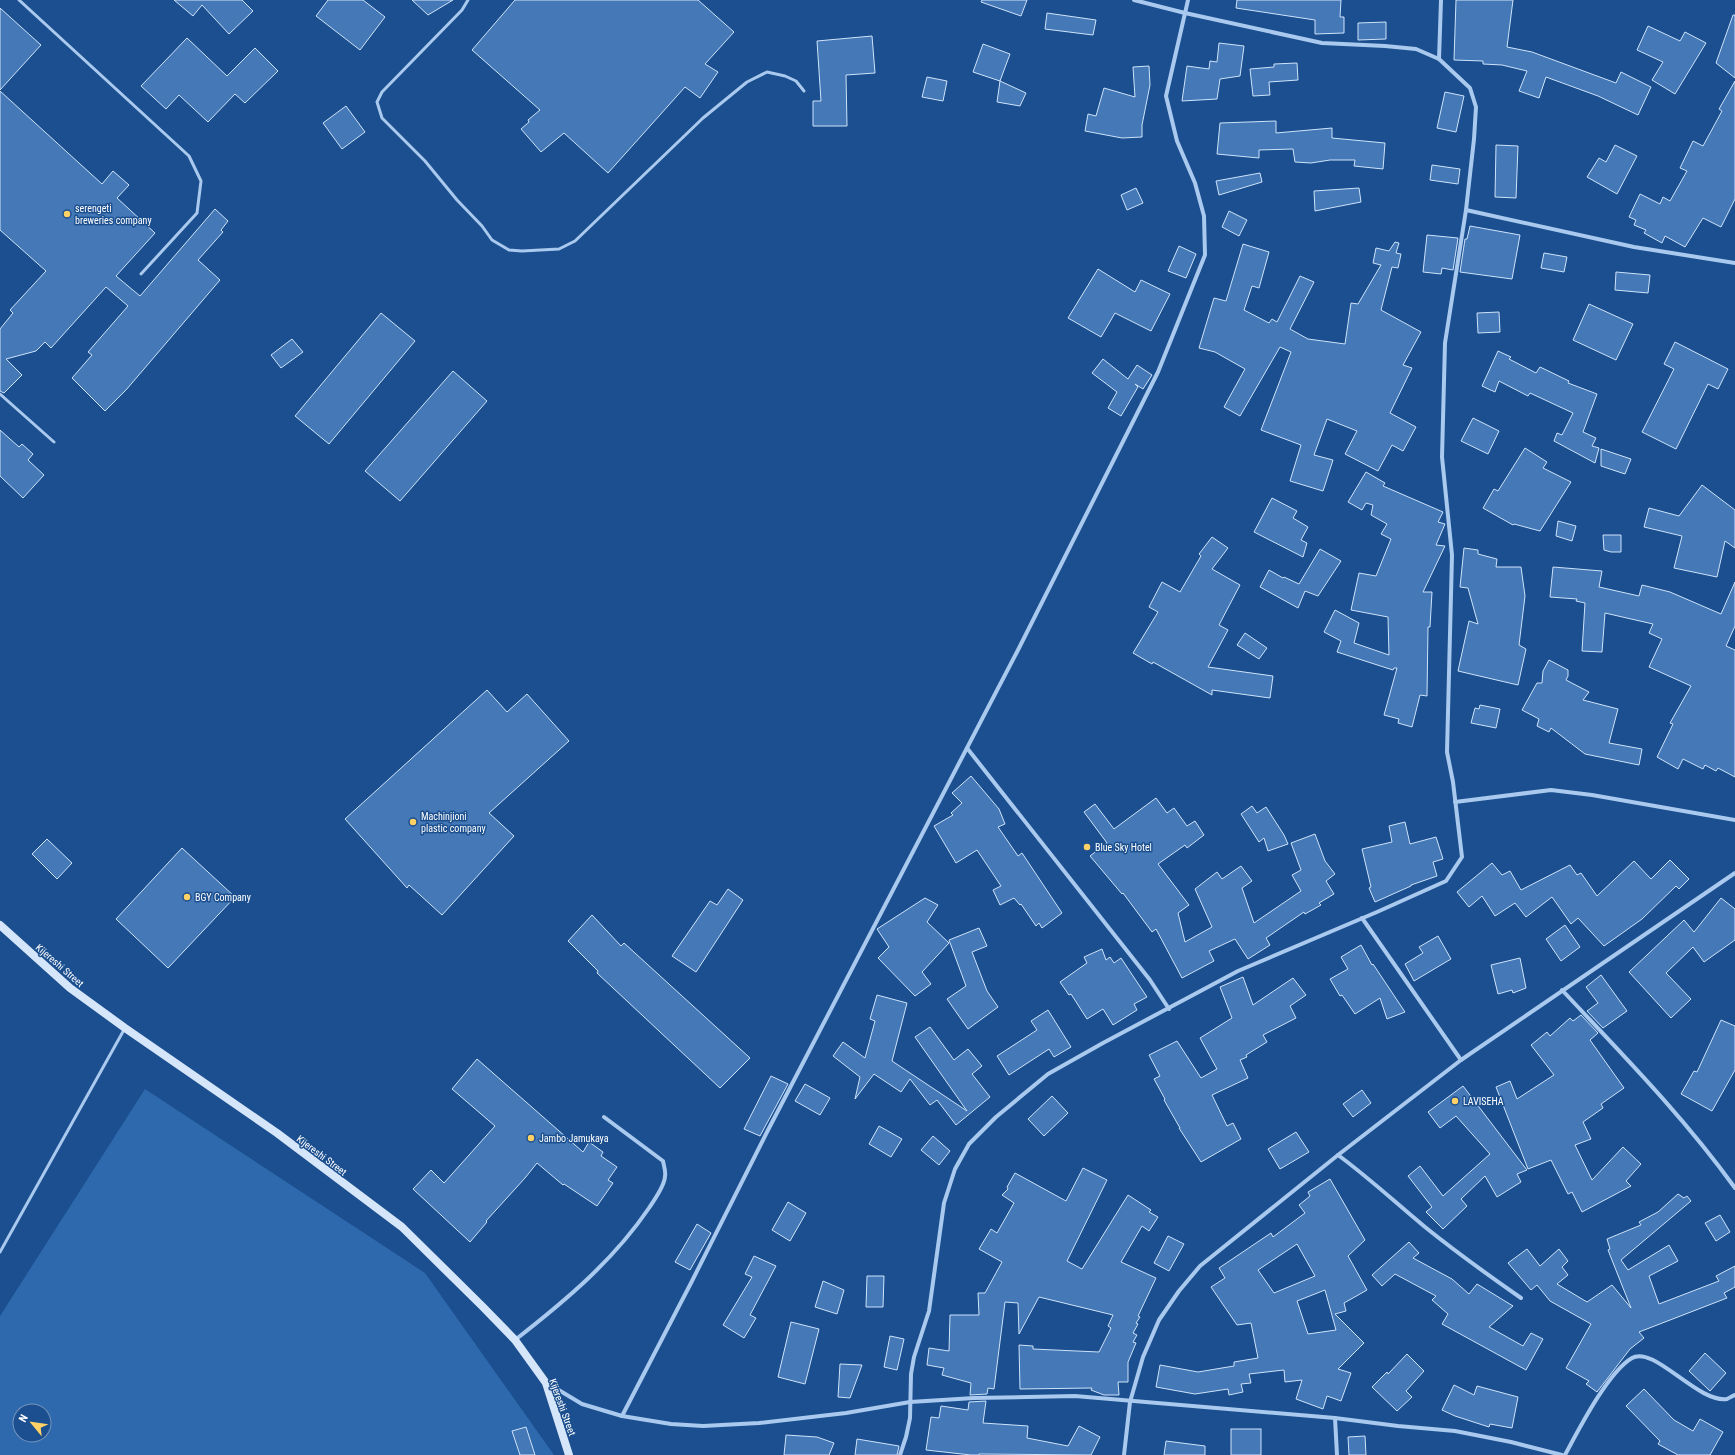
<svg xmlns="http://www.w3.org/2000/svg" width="1735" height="1455" font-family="'Roboto Condensed',sans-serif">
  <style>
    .green { fill: #2e69ad; fill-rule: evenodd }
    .building { fill: #4478b7; stroke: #cfe3fa; fill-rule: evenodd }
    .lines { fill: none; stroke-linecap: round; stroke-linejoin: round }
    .lane { stroke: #a9c9ee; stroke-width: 3 }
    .street { stroke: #a9c9ee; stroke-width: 4 }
    .secondary { stroke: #d6e6fa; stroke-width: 8 }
    .poi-dot { fill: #ffd166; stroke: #1b4f8f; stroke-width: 1.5 }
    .labels { text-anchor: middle; stroke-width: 3; stroke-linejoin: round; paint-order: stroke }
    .poi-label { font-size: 10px; fill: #fff; stroke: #1b4f8f; text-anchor: start }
    .street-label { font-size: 10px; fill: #fff; stroke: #1b4f8f }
  </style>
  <rect width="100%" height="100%" fill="#1b4f8f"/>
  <path class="green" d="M 145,1089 L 425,1273 L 554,1455 L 0,1455 L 0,1316 ZM 20,1411 L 44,1411 L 44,1435 L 20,1435 Z"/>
  <g class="building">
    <polygon points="174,0 242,0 253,11 229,34 202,5 193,16"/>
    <polygon points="328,0 363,0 385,17 360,50 316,16"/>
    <polygon points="412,0 453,0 428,15"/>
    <polygon points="515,0 698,0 734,32 705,64 718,72 700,98 685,87 608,173 564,133 541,152 521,129 529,122 528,120 540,110 472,50"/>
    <polygon points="982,0 1027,0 1021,16 981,2"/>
    <polygon points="1237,0 1341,0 1340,17 1344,17 1344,33 1315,34 1315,20 1236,8"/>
    <polygon points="1456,0 1513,0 1507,47 1532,52 1616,83 1621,72 1651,87 1638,115 1598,96 1546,77 1539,98 1519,91 1527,71 1502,65 1483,64 1483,61 1454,60"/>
    <polygon points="0,8 41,45 0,90"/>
    <polygon points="1047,13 1096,20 1093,35 1045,29"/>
    <polygon points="1733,15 1735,15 1735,78 1716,63"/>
    <polygon points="1386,22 1386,39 1358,40 1358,23"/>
    <polygon points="1648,26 1680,41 1685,32 1706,43 1675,94 1652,80 1663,62 1637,50"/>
    <polygon points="872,36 875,73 846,75 847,126 813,126 813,101 821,101 817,41"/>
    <polygon points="187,38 227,76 255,48 278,71 245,103 235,94 208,122 179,95 166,109 141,86"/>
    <polygon points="1219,43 1244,46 1240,76 1220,79 1217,99 1182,101 1187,66 1209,69 1210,61 1217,62"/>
    <polygon points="983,44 1010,54 1000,81 973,72"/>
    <polygon points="1297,63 1298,80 1269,82 1270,95 1253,96 1250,69 1274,67 1274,64"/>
    <polygon points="1149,66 1150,85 1142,125 1142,137 1122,138 1085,131 1088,114 1096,116 1104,88 1135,97 1133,67"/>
    <polygon points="927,77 947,81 943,101 922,97"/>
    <polygon points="1000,81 1026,93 1020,106 997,102"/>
    <polygon points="1735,81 1735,199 1721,227 1703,218 1685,247 1665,236 1662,243 1644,233 1646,230 1634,225 1636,220 1629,217 1640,194 1660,204 1663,197 1670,201 1687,171 1680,168 1693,141 1703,146 1722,111 1719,109"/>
    <polygon points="0,91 102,184 113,171 129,185 117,198 155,233 116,276 140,296 215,209 228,221 221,230 223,232 198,260 220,280 126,390 105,411 72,378 92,355 88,352 128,306 106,287 51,348 45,342 36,351 6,359 22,375 4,393 0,391 0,329 13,313 10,310 46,271 0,230"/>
    <polygon points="1445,92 1464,96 1456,132 1437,128"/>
    <polygon points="346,106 365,132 342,149 323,123"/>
    <polygon points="1276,121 1276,133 1332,128 1332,138 1385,143 1383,169 1354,166 1355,160 1330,160 1311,163 1295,162 1293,149 1259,150 1259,158 1217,154 1220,123"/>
    <polygon points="1496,145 1518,146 1516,198 1495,197"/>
    <polygon points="1615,145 1637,156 1617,194 1587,177 1599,158 1606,162"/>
    <polygon points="1432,165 1460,169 1458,184 1430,180"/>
    <polygon points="1260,173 1262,182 1219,195 1216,181"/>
    <polygon points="1136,188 1143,203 1127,210 1121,195"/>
    <polygon points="1359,188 1361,202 1315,211 1314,191"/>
    <polygon points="1229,211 1247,220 1239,236 1222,227"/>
    <polygon points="1470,226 1520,235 1512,279 1460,272 1465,239 1467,239"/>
    <polygon points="1427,235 1458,238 1453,270 1442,268 1441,274 1423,272"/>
    <polygon points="1395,242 1399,243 1396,253 1401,254 1398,268 1392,267 1381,310 1421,332 1403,365 1412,368 1390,413 1416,427 1403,451 1392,445 1378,471 1345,454 1357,431 1327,419 1314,455 1333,460 1323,491 1290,481 1301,445 1261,430 1291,352 1280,347 1240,416 1224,407 1245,369 1215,352 1199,348 1214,298 1226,301 1243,244 1269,252 1259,288 1252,286 1244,310 1269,323 1272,319 1277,322 1300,276 1314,282 1290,329 1308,339 1345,344 1351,303 1358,304 1381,265 1373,263 1376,248 1389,251"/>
    <polygon points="1179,246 1196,254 1186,278 1168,271"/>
    <polygon points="1544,253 1567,257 1564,272 1541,268"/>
    <polygon points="1098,269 1135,292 1141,280 1170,294 1151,331 1115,313 1101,337 1068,318"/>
    <polygon points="1616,272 1650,275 1648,293 1615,290"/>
    <polygon points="1589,304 1633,324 1616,360 1573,340"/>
    <polygon points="1499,312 1500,332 1478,333 1477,313"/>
    <polygon points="381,313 415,341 329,444 295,416"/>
    <polygon points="292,339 303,352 281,368 271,355"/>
    <polygon points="1675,342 1728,369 1718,389 1708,384 1676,449 1642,432 1674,369 1664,364"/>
    <polygon points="1498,351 1511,357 1509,359 1536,373 1540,367 1569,381 1568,383 1597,394 1583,432 1596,438 1592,446 1599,448 1595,463 1554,441 1557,433 1562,435 1573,413 1530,393 1528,396 1499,381 1495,392 1482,386"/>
    <polygon points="1103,359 1128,379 1137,365 1152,375 1143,389 1135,384 1138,387 1121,416 1108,408 1117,392 1092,373"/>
    <polygon points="453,371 487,401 400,501 365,471"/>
    <polygon points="1473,418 1499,431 1488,454 1461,441"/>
    <polygon points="0,430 19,447 22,444 33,454 28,460 44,475 23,498 0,476"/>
    <polygon points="1525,448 1547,462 1543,468 1571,482 1540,531 1514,524 1513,525 1483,508 1494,489 1498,491"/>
    <polygon points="1601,449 1631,459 1625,474 1601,466"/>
    <polygon points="1366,472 1385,483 1383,486 1443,512 1438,522 1445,524 1436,545 1445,546 1423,592 1432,592 1430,627 1428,627 1427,696 1420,695 1412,727 1398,723 1399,719 1384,715 1397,668 1394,668 1393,670 1337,652 1341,641 1324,632 1335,610 1359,623 1354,643 1389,655 1388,617 1351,610 1359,573 1376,576 1391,539 1381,534 1387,524 1371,515 1373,505 1366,503 1362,510 1348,502"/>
    <polygon points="1702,485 1735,510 1735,548 1725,541 1717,577 1674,568 1682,536 1644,527 1649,508 1679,516"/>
    <polygon points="1272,498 1297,511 1293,518 1308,527 1301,540 1307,543 1303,557 1254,532"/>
    <polygon points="1558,521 1576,526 1572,541 1556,536"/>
    <polygon points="1603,535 1621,535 1621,552 1611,552 1604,550"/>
    <polygon points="1212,537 1228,548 1212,569 1240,585 1219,625 1228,630 1208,667 1273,676 1270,698 1212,690 1212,695 1153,662 1152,664 1133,653 1158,612 1149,607 1162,582 1180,592 1201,556 1199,554"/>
    <polygon points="1464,548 1478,550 1478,554 1497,559 1496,567 1521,567 1525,596 1519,645 1526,649 1518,685 1458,671 1469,621 1478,624 1468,588 1460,587"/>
    <polygon points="1320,549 1341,561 1318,596 1305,591 1298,608 1260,587 1269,570 1283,578 1284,577 1299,584"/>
    <polygon points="1553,567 1602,571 1599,587 1639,596 1642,585 1670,592 1721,614 1735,582 1735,626 1726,646 1735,650 1735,777 1718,768 1716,771 1705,765 1703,769 1683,759 1678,769 1657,757 1673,724 1670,723 1691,686 1649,667 1662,639 1649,633 1653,624 1605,613 1602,652 1582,651 1585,603 1576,601 1577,599 1550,597"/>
    <polygon points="1245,633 1267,648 1259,659 1237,645"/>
    <polygon points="1549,660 1568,670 1568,676 1566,680 1589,692 1583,700 1618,709 1609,743 1642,749 1639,765 1585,754 1551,728 1549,732 1537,726 1539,719 1522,710 1537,683 1542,683 1543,671"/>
    <polygon points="487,690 507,712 527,694 569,741 489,813 514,836 442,915 409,885 407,888 345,819"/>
    <polygon points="1480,705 1500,709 1496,728 1471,723 1475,708 1479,709"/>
    <polygon points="971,776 999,809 1005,824 998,827 1018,856 1022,853 1062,913 1042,928 1039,923 1036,926 1021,904 1020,905 1014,898 1000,905 993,890 1001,886 977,850 956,863 934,826 953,815 951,813 962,803 952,793"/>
    <polygon points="1156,798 1167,813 1174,808 1187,826 1195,821 1204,835 1187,848 1185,845 1158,864 1189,905 1178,913 1185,942 1212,927 1195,889 1217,872 1222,879 1241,866 1252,881 1242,888 1254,923 1301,891 1292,875 1301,870 1291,843 1315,834 1325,861 1335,874 1326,881 1334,894 1319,903 1321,905 1305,914 1304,912 1266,938 1270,945 1248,959 1235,939 1209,951 1214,961 1182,978 1156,929 1152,932 1123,893 1122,894 1090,856 1107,843 1084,812 1095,804 1114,829"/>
    <polygon points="1252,806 1257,813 1266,807 1284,835 1288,844 1268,851 1264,838 1259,842 1241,814"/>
    <polygon points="1405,822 1410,844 1436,837 1443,859 1433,862 1437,876 1411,885 1411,886 1375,902 1369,888 1371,887 1362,849 1392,842 1389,826"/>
    <polygon points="47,839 72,863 57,879 32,854"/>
    <polygon points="182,848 235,897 168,968 116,919"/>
    <polygon points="1670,860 1689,879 1679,889 1676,886 1642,919 1604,946 1578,918 1571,924 1552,897 1526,917 1515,903 1495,916 1482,896 1469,907 1457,892 1492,863 1502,875 1510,871 1521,890 1570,865 1577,875 1581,873 1597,896 1634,861 1651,879"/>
    <polygon points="728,889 743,900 696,972 672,956 710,901 717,905"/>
    <polygon points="925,898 938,905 927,922 949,943 922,972 931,984 915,996 878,958 889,947 877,929"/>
    <polygon points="1721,898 1735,909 1735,940 1704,962 1693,947 1666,973 1691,999 1671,1018 1629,972 1684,920 1694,932"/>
    <polygon points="592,915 621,946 624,943 750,1058 720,1088 597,973 598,971 568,941"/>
    <polygon points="1565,925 1580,947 1561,961 1546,939"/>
    <polygon points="979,928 987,946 972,952 987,991 998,1007 968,1029 947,999 966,986 949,940"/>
    <polygon points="1438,936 1451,959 1414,981 1405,964 1423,953 1419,947"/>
    <polygon points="1361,945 1372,965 1373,964 1405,1012 1387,1019 1380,998 1355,1014 1342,995 1340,996 1330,979 1348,969 1341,957"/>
    <polygon points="1102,949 1106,960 1110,957 1114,963 1121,958 1147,997 1134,1004 1137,1010 1113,1025 1103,1009 1087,1019 1071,994 1069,995 1060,982 1087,963 1084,957"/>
    <polygon points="1520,958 1526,988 1513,993 1512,990 1498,994 1491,965"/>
    <polygon points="1601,975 1627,1011 1603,1028 1587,1011 1598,1003 1586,987"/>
    <polygon points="1243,977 1253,1005 1293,978 1306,995 1290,1006 1296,1018 1263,1035 1267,1042 1246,1055 1247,1057 1240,1060 1248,1078 1212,1095 1227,1126 1233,1123 1241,1139 1201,1162 1179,1128 1180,1128 1164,1100 1165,1099 1154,1079 1160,1076 1149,1055 1177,1041 1201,1078 1217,1069 1200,1038 1232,1018 1220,987"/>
    <polygon points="877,995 907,1003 892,1061 967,1111 915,1037 930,1027 954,1060 968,1049 982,1066 972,1074 990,1097 956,1125 937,1100 930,1105 910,1079 901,1092 874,1074 855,1099 860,1077 833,1056 843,1042 865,1058 875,1021 870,1019"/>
    <polygon points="1048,1010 1071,1047 1054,1057 1049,1049 1009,1075 997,1056 1037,1030 1031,1021"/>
    <polygon points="1581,1015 1598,1033 1590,1040 1624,1088 1601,1104 1603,1108 1583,1122 1591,1139 1575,1145 1592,1180 1623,1147 1641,1164 1626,1181 1631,1186 1582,1212 1572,1192 1568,1194 1551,1160 1528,1169 1496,1087 1510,1081 1517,1099 1554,1075 1531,1045 1547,1032 1550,1036 1570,1018 1573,1021"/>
    <polygon points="1721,1020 1735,1026 1735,1070 1712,1111 1681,1094 1694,1071 1697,1072"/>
    <polygon points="477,1059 583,1152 589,1142 603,1152 601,1156 617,1167 608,1180 613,1183 597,1206 564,1184 563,1185 537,1163 525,1178 486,1221 487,1222 470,1242 413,1189 431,1170 444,1183 495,1126 452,1089"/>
    <polygon points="771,1076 788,1084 760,1136 744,1129"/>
    <polygon points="805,1084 830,1098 820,1115 795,1101"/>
    <polygon points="1463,1086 1527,1170 1517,1174 1521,1182 1497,1197 1485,1176 1461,1199 1467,1206 1443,1229 1426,1212 1432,1207 1408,1176 1420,1166 1443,1196 1490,1154 1456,1116 1440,1128 1428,1112"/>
    <polygon points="1362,1090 1371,1103 1353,1117 1343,1104"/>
    <polygon points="1052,1096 1068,1113 1044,1136 1028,1119"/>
    <polygon points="879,1126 902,1139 891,1157 869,1144"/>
    <polygon points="1296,1132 1309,1152 1280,1169 1268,1149"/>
    <polygon points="933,1136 950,1151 939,1165 921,1150"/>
    <polygon points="1083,1168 1107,1180 1067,1261 1082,1269 1128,1195 1151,1210 1149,1212 1158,1217 1149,1231 1142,1226 1121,1262 1156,1278 1138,1316 1140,1317 1136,1323 1138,1324 1133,1333 1137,1335 1133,1342 1136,1343 1128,1362 1128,1382 1118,1382 1119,1395 1104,1395 1091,1390 1092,1388 1020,1389 1019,1345 1033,1346 1033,1349 1099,1352 1111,1328 1108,1326 1113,1315 1039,1297 1019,1334 1018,1303 1005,1302 994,1389 988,1388 987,1394 970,1395 971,1383 942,1375 944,1368 927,1365 929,1348 949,1351 950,1315 979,1315 978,1293 985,1293 1002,1262 979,1249 991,1229 997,1233 1014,1203 1002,1195 1008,1189 1007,1187 1015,1173 1066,1201"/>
    <path d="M 1330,1179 L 1365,1240 L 1348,1256 L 1367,1290 L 1344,1303 L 1346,1311 L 1335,1314 L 1364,1343 L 1338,1369 L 1351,1373 L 1341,1401 L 1327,1396 L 1323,1409 L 1296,1399 L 1302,1380 L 1285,1382 L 1284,1370 L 1249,1374 L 1251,1383 L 1241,1384 L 1243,1392 L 1229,1395 L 1228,1389 L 1195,1394 L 1156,1387 L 1160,1365 L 1198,1372 L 1234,1366 L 1234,1362 L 1258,1358 L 1251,1323 L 1237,1325 L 1211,1287 L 1225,1278 L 1219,1268 L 1271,1233 L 1273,1237 L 1305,1213 L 1299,1205 L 1310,1196 L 1308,1192 ZM 1297,1244 L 1315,1276 L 1274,1293 L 1258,1270 ZM 1325,1290 L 1336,1330 L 1308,1334 L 1297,1301 Z"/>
    <polygon points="1678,1194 1684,1198 1687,1196 1691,1201 1621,1260 1628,1270 1669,1245 1678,1261 1649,1276 1659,1304 1719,1281 1716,1276 1735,1266 1735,1287 1724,1293 1727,1298 1639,1332 1644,1338 1630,1349 1597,1392 1586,1384 1589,1381 1566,1368 1591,1324 1550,1301 1537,1285 1531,1290 1508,1263 1527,1249 1540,1266 1559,1249 1568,1261 1562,1267 1568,1275 1557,1284 1587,1302 1612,1285 1631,1308 1608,1250 1610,1249 1607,1239 1641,1225 1639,1222 1658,1212"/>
    <polygon points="788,1202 806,1213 790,1241 772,1230"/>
    <polygon points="1720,1215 1730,1232 1716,1241 1705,1223"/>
    <polygon points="697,1224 711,1233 690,1270 675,1262"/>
    <polygon points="1168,1236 1184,1244 1169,1271 1154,1263"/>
    <polygon points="1409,1242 1419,1253 1413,1258 1452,1279 1469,1294 1477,1284 1513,1306 1489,1327 1523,1346 1531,1333 1543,1339 1526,1370 1442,1324 1448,1314 1432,1300 1436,1296 1395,1274 1382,1286 1372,1275"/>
    <polygon points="754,1256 776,1266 750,1315 756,1318 744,1338 723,1325 752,1277 745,1274"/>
    <polygon points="867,1276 884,1276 883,1307 866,1307"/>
    <polygon points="823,1281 844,1290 837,1314 815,1307"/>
    <polygon points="791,1322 819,1329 805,1384 778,1377"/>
    <polygon points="890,1336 904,1339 897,1370 884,1367"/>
    <polygon points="1705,1353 1726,1373 1710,1391 1689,1371"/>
    <polygon points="1407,1354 1424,1371 1406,1391 1412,1397 1397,1411 1372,1387 1387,1372 1388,1374"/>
    <polygon points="840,1364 862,1365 850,1398 838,1397"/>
    <polygon points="1454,1385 1474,1395 1477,1386 1518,1397 1512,1428 1490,1424 1489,1427 1455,1416 1442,1410"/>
    <polygon points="1644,1389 1674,1420 1693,1431 1700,1419 1723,1432 1710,1455 1678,1455 1658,1444 1660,1441 1626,1406"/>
    <polygon points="986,1401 983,1423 1028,1426 1027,1438 1068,1446 1079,1426 1100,1437 1091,1455 979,1454 979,1455 971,1455 926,1450 931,1417 939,1418 941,1406 968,1410 969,1402"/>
    <polygon points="526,1427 535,1455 520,1455 512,1431"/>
    <rect x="1231" y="1429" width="30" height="26"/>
    <polygon points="786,1435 817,1437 834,1443 829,1455 784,1455"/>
    <polygon points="1365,1436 1366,1455 1349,1455 1348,1437"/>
    <polygon points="857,1439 899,1446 897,1455 855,1455"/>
    <polygon points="1166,1441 1205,1446 1205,1455 1164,1455"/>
  </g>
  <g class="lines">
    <g class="lane">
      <polyline points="19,0 189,156 201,181 197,213 141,274"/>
      <polyline points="468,0 462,10 382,92 377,102 382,118 425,161 457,200 482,226 492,240 509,250 522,251 559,249 575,241 703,118 747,82 767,72 785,76 796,81 804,91"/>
      <polyline points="0,394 54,442"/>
      <polyline points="0,1252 125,1028"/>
    </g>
    <g class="street">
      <polyline points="1439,59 1441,0"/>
      <polyline points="1466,210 1634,247 1735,263"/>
      <polyline points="967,748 1150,980 1169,1009"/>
      <polyline points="1455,802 1551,790 1592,795 1735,820"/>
      <polyline points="1362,918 1461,1060"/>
      <path d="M 1562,990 C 1622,1054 1684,1117 1735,1188"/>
      <path d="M 1338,1155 C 1368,1177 1396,1203 1425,1227 C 1456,1252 1488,1275 1521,1298"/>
      <path d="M 515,1340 C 565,1301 613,1261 649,1208 C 654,1200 665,1186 665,1176 C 666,1172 664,1166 663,1161 L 604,1117"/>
      <polyline points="547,1383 582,1404 622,1416 671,1424 703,1426 759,1423 846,1413 910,1402 974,1398 1075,1396 1335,1418 1398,1426 1455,1431 1511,1442 1562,1455"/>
      <polyline points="622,1416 691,1283 767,1132 1018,650 1158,372 1205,255 1204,216 1195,183 1177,141 1166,96 1188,0"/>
      <polyline points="1335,1418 1337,1455"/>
      <polyline points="900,1455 906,1437 910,1418 911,1374 914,1357 929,1311 944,1203 955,1169 969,1144 996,1117 1048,1074 1103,1043 1238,971 1377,912 1446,881 1462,857 1453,782 1447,752 1452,555 1442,457 1445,343 1466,210 1474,139 1476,107 1470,88 1439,59 1416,49 1385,46 1322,43 1185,13 1134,0"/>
      <polyline points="1124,1455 1130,1402 1143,1357 1159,1320 1179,1291 1200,1266 1338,1155 1461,1060 1735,873"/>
      <path d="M 1565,1455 C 1579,1429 1608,1372 1632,1358 C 1654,1345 1697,1403 1727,1399 C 1729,1398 1732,1396 1735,1395"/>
    </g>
    <polyline class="secondary" points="0,925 70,988 125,1028 277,1133 402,1227 483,1307 515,1340 546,1383 569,1455"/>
  </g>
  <g class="poi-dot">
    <circle cx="67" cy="214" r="4"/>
    <circle cx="413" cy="822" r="4"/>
    <circle cx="1087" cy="847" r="4"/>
    <circle cx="187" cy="897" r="4"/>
    <circle cx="1455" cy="1101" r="4"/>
    <circle cx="531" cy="1138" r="4"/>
  </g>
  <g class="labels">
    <g class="poi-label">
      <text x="75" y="212">serengeti<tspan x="75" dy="12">breweries company</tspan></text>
      <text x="421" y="820">Machinjioni<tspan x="421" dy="12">plastic company</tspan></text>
      <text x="1095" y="851">Blue Sky Hotel</text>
      <text x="195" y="901">BGY Company</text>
      <text x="1463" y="1105">LAVISEHA</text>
      <text x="539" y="1142">Jambo Jamukaya</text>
    </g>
    <g class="street-label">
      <text transform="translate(60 965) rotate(41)" y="4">Kijereshi Street</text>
      <text transform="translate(322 1155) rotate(37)" y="4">Kijereshi Street</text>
      <text transform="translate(563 1407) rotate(70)" y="4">Kijereshi Street</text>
    </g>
  </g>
  <g transform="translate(32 1423) rotate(299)"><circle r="19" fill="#1b4f8f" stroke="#7695bc"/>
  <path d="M0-3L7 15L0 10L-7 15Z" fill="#ffd166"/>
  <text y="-6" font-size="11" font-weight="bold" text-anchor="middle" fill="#ffffff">N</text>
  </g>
</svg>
